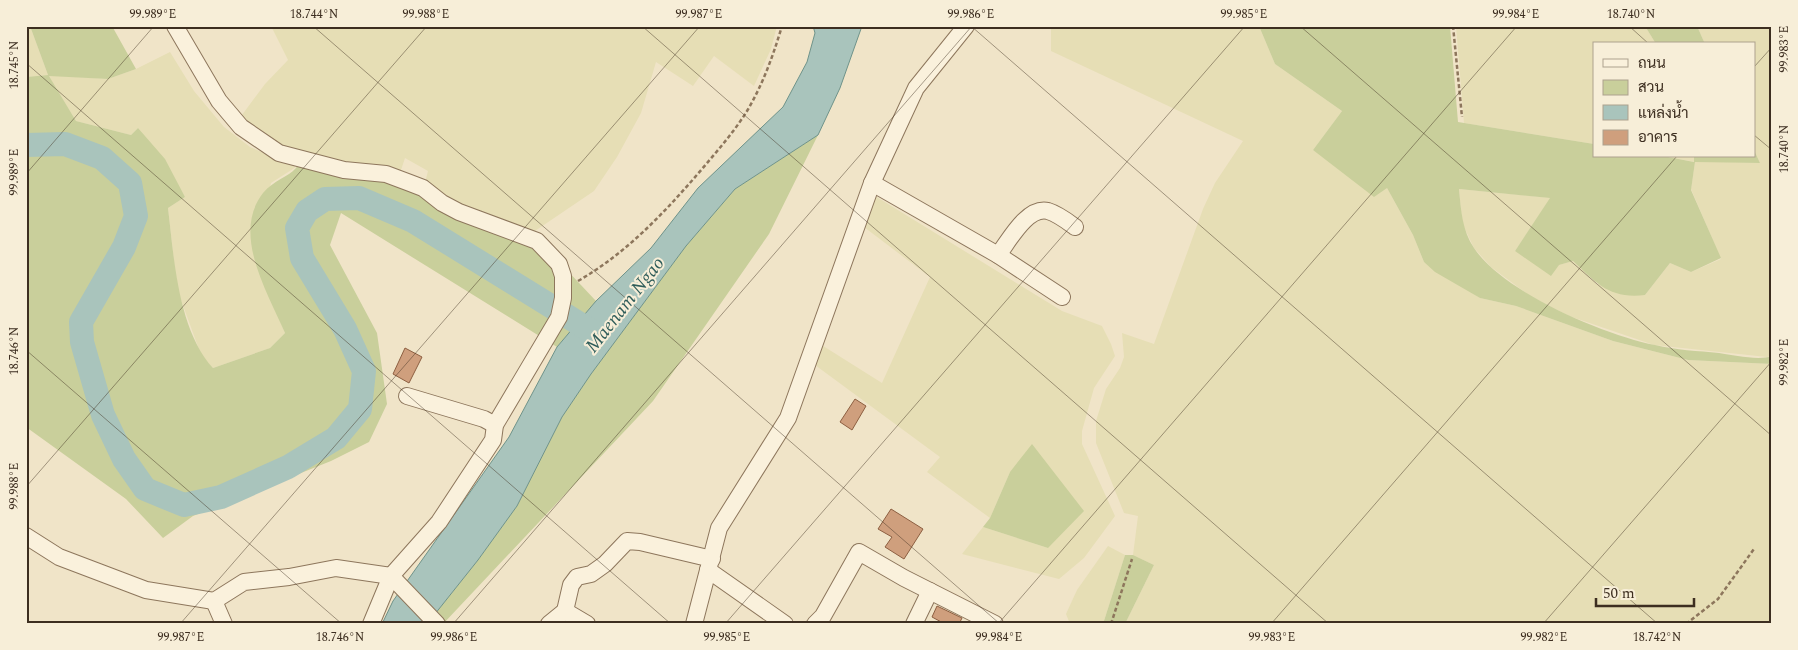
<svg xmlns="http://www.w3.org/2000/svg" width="1798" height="650" font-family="Spectral,Sarabun,serif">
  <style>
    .farmland { fill: #e6deb5 }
    .green { fill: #c9cf9b }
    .water { fill: #a9c4bc; stroke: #6f938a }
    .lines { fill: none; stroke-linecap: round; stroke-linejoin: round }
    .river { stroke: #a9c4bc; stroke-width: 24 }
    .building { fill: #cf9f7d; stroke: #8d5f41 }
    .minor-casing { stroke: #8d765c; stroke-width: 18 }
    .path { stroke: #8d765c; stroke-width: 2.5; stroke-dasharray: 4 2.5; stroke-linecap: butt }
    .minor { stroke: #faf1dc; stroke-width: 16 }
    .ticks { fill: none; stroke: #3d2e20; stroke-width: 1; stroke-opacity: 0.45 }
    .labels { text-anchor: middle; stroke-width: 4; stroke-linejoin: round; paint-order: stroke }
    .water-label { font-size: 19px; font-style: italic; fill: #2f5d5a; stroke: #f7eed8 }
    .neatline { fill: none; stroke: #3d2e20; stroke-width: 2 }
    .ticks-label { font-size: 12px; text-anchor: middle; fill: #3d2e20 }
  </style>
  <rect width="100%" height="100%" fill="#f0e4c8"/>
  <g class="farmland">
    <polygon points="26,26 30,26 48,75 108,79 136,69 170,52 194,91 224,127 250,147 296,167 271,183 255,260 285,333 270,348 213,368 201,355 177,289 168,208 185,197 138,128 131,135 76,121 48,75 26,77"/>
    <polygon points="271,26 777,26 771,49 754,86 714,56 693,86 656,62 641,113 617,157 594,191 532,233 456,206 425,183 428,171 405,158 400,173 349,166 278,147 239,119 265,84 288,60"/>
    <polygon points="1051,26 1259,26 1275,64 1342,111 1313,150 1387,188 1413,235 1424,262 1480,298 1516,306 1613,341 1688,360 1772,364 1772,624 1125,624 1154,565 1133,555 1138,516 1124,513 1096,443 1096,421 1106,389 1120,368 1124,357 1122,333 1154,344 1203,209 1215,183 1243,141 1051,51"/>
    <polygon points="1456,26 1645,26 1656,44 1594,44 1594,144 1464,123"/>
    <polygon points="1697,26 1772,26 1772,356 1767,357 1654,345 1569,316 1530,296 1491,267 1474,248 1462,223 1459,189 1551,198 1515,251 1559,265 1573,261 1597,284 1645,295 1670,263 1691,272 1721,259 1691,189 1695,162 1663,156 1694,156 1695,161 1760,163 1754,150 1754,44 1705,44"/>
    <polygon points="875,196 1062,311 1102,326 1111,344 1115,356 1094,388 1082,431 1082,444 1115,516 1084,558 1059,579 962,554 983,527 1048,548 1010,472 990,518 927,472 940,457 815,365 820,344 882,383 930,277 864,227"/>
    <polygon points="1108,546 1125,555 1103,624 1070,624 1066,614 1077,590"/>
  </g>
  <g class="green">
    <path d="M 30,26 L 112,26 L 136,69 L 108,79 L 49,76 L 76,121 L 131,135 L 138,128 L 165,159 L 185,197 L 168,208 C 174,258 178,330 213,368 L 270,348 L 285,333 C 268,293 231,234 263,193 C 274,180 288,177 296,168 C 299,164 301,157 302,153 L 532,233 L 596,301 L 557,347 L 341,213 L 330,245 L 377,333 L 387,404 L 369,442 L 331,461 L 193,516 L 163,538 L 126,499 L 26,427 L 26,77 L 48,75 Z"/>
    <path d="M 1259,26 L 1450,26 L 1458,122 L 1594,144 L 1594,156 L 1663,156 L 1694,162 L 1694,156 L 1754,156 L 1754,150 L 1760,163 L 1695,162 L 1691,190 L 1721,258 L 1691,272 L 1670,263 L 1645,295 C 1610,299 1597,284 1573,261 L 1559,265 L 1551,276 L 1515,251 L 1550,198 L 1459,189 C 1461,210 1462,230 1474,248 C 1503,292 1604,335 1655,345 C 1676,350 1698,351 1719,353 C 1734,355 1758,361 1772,356 L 1772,364 L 1688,360 L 1613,341 L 1516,306 L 1480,298 L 1435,272 L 1424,262 L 1413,235 L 1387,188 L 1374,197 L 1313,150 L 1342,111 L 1275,64 Z"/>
    <polygon points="1645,26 1697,26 1705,44 1656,44"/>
    <polygon points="818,135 769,234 653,401 443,624 427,624 478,560 517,506 562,417 591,374 686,246 735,189"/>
    <polygon points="1032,444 1084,511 1048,548 983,527 990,518 1010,472"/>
    <polygon points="1125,555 1133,555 1154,565 1125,624 1103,624"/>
  </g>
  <polygon class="water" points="813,26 862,26 840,88 818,135 735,189 686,246 591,374 562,417 517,506 478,560 427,624 382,624 393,601 509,437 557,347 596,301 651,248 698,188 783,107 807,62 815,33"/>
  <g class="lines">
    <polyline class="river" points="26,145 65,144 102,158 130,183 136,216 124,247 81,322 82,342 103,415 124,459 145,489 184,505 221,497 288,467 336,438 360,409 364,371 345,329 302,258 297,228 307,211 325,199 359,198 413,221 596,334"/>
  </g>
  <g class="building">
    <polygon points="405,348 422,357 409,383 393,374"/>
    <polygon points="855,399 866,406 852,430 840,422"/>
    <polygon points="891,509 923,529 904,559 885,547 892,537 878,529"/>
    <polygon points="937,606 962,618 959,624 945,624 932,617"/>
  </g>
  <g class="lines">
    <g class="minor-casing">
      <g id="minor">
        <polyline points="175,26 219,101 241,127 279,153 344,170 386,174 410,183 423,188 442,203 459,212 537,241 559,264 563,276 563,298 559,317 495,425 493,440 439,522 391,576 371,624"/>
        <polyline points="872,183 998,255 1062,297"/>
        <path d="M 998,255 C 1009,241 1027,206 1048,211 C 1058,214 1067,221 1075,227"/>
        <polyline points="407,396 484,419 495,425"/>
        <polyline points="26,536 59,557 146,590 214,601 244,582 289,577 336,568 391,576 437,624"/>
        <polyline points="708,570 785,624"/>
        <polyline points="214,601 224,624"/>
        <polyline points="549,624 565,611"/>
        <polyline points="587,624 565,611 571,585 577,577 591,574 605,564 627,541 640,542 712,559"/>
        <polyline points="694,624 719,528 788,418 872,183 916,88 966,26"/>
        <polyline points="815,624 823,616 859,552 904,578 995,624"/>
        <polyline points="914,624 930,591"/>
      </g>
    </g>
    <g class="path">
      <polyline points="1453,26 1462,117"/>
      <path d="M 578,281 C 628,252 665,212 702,169 C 718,150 734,132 747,111 C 763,84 773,56 782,26"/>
      <polyline points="1111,624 1132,559"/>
      <polyline points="1686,624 1718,599 1754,549"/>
    </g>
    <use href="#minor" class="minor"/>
  </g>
  <path class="ticks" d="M 313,26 L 1000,624M 642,26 L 1329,624M 971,26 L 1658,624M 1300,26 L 1772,436M 1629,26 L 1649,44M 26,63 L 671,624M 1754,67 L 1772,47M 1754,135 L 1772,150M 26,174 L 154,26M 26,350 L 342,624M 26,487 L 427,26M 180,624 L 700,26M 453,624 L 972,26M 725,624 L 1245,26M 998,624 L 1517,26M 1271,624 L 1677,156M 1543,624 L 1772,361"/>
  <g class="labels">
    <g class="water-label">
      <text transform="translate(624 304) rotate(-52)" y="7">Maenam Ngao</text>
    </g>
  </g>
  <rect width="1798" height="650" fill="none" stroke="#f7eed8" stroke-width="55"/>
  <rect x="1593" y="42" width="162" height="115" fill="#f7eed8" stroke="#ada18e"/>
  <rect x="1603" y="59" width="25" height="8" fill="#faf1dc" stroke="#ada18e"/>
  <text x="1638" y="68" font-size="15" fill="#3d2e20">ถนน</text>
  <rect x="1603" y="80" width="25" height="15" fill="#c9cf9b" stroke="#ada18e"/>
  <text x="1638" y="92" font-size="15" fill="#3d2e20">สวน</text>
  <rect x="1603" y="105" width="25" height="15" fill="#a9c4bc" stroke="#ada18e"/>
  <text x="1638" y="118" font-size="15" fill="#3d2e20">แหล่งน้ำ</text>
  <rect x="1603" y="130" width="25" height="15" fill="#cf9f7d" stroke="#ada18e"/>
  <text x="1638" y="142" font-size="15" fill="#3d2e20">อาคาร</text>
  <path d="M1596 598v8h98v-8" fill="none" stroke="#3d2e20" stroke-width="2.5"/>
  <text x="1603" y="598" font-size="15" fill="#3d2e20" stroke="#f7eed8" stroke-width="4" paint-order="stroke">50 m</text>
  <rect x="28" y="28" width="1742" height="594" class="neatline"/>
  <g class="ticks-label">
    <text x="153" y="18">99.989°E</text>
    <text x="314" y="18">18.744°N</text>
    <text x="426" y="18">99.988°E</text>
    <text x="699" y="18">99.987°E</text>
    <text x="971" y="18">99.986°E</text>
    <text x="1244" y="18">99.985°E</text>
    <text x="1516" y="18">99.984°E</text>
    <text x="1631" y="18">18.740°N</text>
    <text transform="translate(1784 49) rotate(-90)" y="4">99.983°E</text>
    <text transform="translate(14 65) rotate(-90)" y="4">18.745°N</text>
    <text transform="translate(1784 149) rotate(-90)" y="4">18.740°N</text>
    <text transform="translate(14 172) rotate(-90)" y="4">99.989°E</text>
    <text transform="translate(14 351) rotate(-90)" y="4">18.746°N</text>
    <text transform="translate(1784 362) rotate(-90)" y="4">99.982°E</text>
    <text transform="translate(14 486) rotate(-90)" y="4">99.988°E</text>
    <text x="181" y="641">99.987°E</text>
    <text x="340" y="641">18.746°N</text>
    <text x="454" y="641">99.986°E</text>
    <text x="727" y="641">99.985°E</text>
    <text x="999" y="641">99.984°E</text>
    <text x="1272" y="641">99.983°E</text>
    <text x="1544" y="641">99.982°E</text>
    <text x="1657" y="641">18.742°N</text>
  </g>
</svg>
